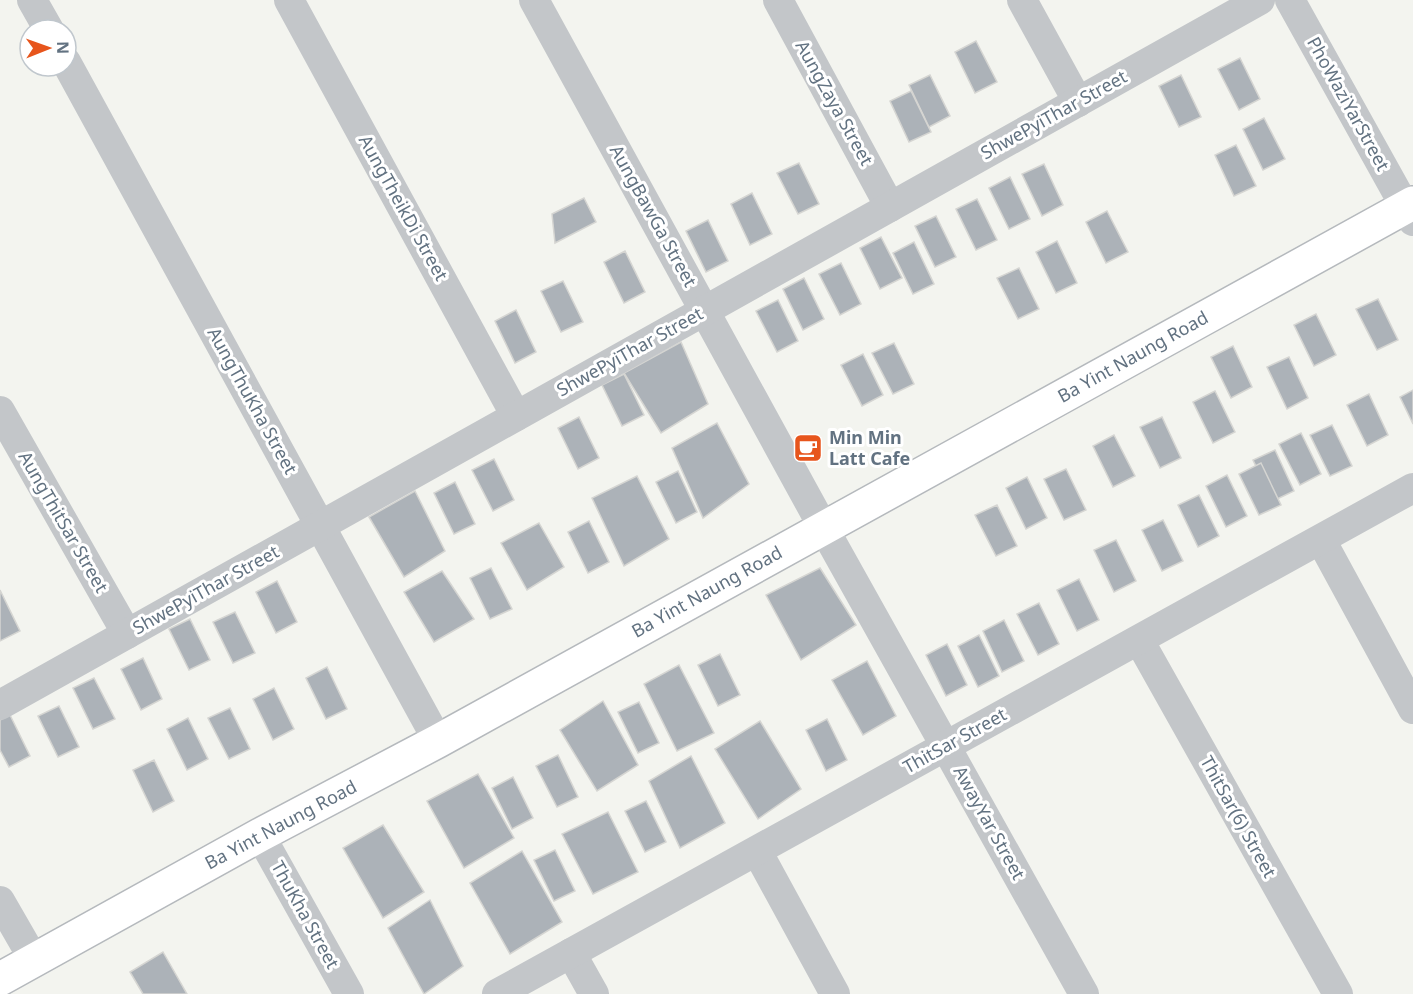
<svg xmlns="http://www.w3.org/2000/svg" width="1413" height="994" font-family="'Noto Sans',sans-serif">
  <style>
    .building { fill: #acb2b8; stroke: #d5d5d2; stroke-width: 1.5 }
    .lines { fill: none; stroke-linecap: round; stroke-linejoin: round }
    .secondary-casing { stroke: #b5b9bd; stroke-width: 36 }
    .street { stroke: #c3c6c9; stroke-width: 30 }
    .secondary { stroke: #fff; stroke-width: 33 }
    .labels { text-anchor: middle; stroke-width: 6; stroke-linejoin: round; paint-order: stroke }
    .street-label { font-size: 18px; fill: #627281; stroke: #fff }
    .poi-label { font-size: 18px; font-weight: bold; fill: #627281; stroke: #fff; text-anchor: start }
  </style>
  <rect width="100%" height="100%" fill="#f3f4ef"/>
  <g class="building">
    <polygon points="976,41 997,82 975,93 955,52"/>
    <polygon points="1240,58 1260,99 1239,110 1218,69"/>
    <polygon points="930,75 950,116 929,127 909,85"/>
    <polygon points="1181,75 1201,117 1179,127 1159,86"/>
    <polygon points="911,91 931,132 909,142 890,101"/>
    <polygon points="1264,118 1285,159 1263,170 1243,129"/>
    <polygon points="1236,145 1256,186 1234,196 1215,155"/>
    <polygon points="799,163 819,204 798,214 777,173"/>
    <polygon points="1044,164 1063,205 1042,216 1022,174"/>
    <polygon points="1010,177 1030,219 1009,229 989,188"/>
    <polygon points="752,193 772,234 750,245 731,204"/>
    <polygon points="584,198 596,222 555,243 552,214"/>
    <polygon points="977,199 997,240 976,250 956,209"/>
    <polygon points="1107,211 1128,252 1106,263 1086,222"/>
    <polygon points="936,216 956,257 935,267 915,226"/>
    <polygon points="708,220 728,261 706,272 686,231"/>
    <polygon points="881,237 902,278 880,289 860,248"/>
    <polygon points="1057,241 1077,283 1056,293 1036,252"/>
    <polygon points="914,242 934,284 913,294 893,253"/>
    <polygon points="625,251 645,292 624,303 604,262"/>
    <polygon points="841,263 861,304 840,315 819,274"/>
    <polygon points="1019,268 1039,309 1018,319 997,278"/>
    <polygon points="804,278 824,319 803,330 783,289"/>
    <polygon points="563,281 583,322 561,332 541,291"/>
    <polygon points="1378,299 1398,340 1377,350 1356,309"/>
    <polygon points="778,300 798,341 777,352 756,311"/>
    <polygon points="516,310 536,352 515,363 495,321"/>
    <polygon points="1316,314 1336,355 1314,366 1294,325"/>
    <polygon points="681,342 708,404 661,433 624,373"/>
    <polygon points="894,343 914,384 893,394 872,353"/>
    <polygon points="1233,346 1252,387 1231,398 1211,357"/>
    <polygon points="863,354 883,395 862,406 841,365"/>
    <polygon points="1289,357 1308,398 1287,409 1267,367"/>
    <polygon points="624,374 644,415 622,426 602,385"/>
    <polygon points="1413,390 1413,424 1400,397"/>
    <polygon points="1215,391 1235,432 1213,443 1193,402"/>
    <polygon points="1369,394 1388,435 1367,446 1347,405"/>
    <polygon points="579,417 599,458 578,469 558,428"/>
    <polygon points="1162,417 1181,458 1160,468 1140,427"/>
    <polygon points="717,423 749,484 703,518 672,448"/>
    <polygon points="1332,425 1352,466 1330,476 1310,435"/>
    <polygon points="1301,433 1321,474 1300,485 1279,444"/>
    <polygon points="1114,435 1135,476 1113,487 1093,446"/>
    <polygon points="1275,450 1294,491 1273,501 1253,460"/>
    <polygon points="494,459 514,500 493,511 472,470"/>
    <polygon points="1261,463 1281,505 1259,515 1239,474"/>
    <polygon points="1066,469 1086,510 1064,520 1044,479"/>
    <polygon points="678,471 697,512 676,523 656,482"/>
    <polygon points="1227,475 1247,516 1226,527 1206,486"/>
    <polygon points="637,476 669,539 624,566 592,498"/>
    <polygon points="1027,477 1047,518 1026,529 1006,488"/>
    <polygon points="455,482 475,524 454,534 434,493"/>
    <polygon points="415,491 445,551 404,577 369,517"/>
    <polygon points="1199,495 1219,536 1198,547 1178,505"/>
    <polygon points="997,505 1017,546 996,556 975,515"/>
    <polygon points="1163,520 1183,561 1162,571 1142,530"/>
    <polygon points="589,521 609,562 588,573 568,532"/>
    <polygon points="539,523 564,567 527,590 501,543"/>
    <polygon points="1116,540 1136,581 1114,592 1094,550"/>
    <polygon points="491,568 512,609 490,619 470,578"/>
    <polygon points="820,568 856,625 801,660 766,595"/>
    <polygon points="442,571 474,619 434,642 404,592"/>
    <polygon points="1079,579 1099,620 1077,631 1057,590"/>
    <polygon points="277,581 297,622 276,633 256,592"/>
    <polygon points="0,590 20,631 0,641"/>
    <polygon points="1039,603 1059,644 1038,655 1017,614"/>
    <polygon points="235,612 255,653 233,663 213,622"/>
    <polygon points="190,619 210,660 189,670 169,629"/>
    <polygon points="1004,620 1024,661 1002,672 983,631"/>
    <polygon points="979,635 999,676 978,687 958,646"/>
    <polygon points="947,644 967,685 946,696 926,655"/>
    <polygon points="720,654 740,695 718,706 698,665"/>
    <polygon points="143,658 162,699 141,710 121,669"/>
    <polygon points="867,661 896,716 863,735 832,680"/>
    <polygon points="679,665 714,733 677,751 644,684"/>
    <polygon points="327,667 347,709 326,719 306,678"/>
    <polygon points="94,678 115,719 93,729 73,688"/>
    <polygon points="274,688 294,729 273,740 253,699"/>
    <polygon points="603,701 638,765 597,791 560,730"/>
    <polygon points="639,702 659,743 638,753 618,712"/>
    <polygon points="59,706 79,747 58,757 38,716"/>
    <polygon points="230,708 250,749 229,759 208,718"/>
    <polygon points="10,715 30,756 9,767 0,750 0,720"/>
    <polygon points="188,718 208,759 187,770 167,729"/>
    <polygon points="827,719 847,760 826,771 806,730"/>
    <polygon points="760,721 801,789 758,819 715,749"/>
    <polygon points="558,755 578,797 557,807 536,766"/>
    <polygon points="691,756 725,823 680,848 649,781"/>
    <polygon points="154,760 174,801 153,812 133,770"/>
    <polygon points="478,774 514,838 464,868 427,801"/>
    <polygon points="513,777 533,818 512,829 492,788"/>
    <polygon points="646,801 666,842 645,852 625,811"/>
    <polygon points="608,812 638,872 593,894 562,834"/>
    <polygon points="383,825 424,892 383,918 343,848"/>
    <polygon points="555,850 575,891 554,901 534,860"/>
    <polygon points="522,851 562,922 510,954 470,883"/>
    <polygon points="430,900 463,966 424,994 388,928"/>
    <polygon points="163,952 187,994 143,994 130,972"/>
  </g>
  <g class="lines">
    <g class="secondary-casing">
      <polyline id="secondary" points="0,979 260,835 438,741 1413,203"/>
    </g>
    <g class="street">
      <polyline points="32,0 49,30"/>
      <polyline points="289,0 516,416"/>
      <polyline points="534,0 823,527 1084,994"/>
      <polyline points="778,0 890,207"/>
      <polyline points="1022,0 1078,102"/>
      <polyline points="1290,0 1413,221"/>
      <polyline points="66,62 438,741"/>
      <polyline points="0,411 127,634"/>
      <polyline points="1321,540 1413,709"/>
      <polyline points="1139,640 1338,994"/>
      <polyline points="0,705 1260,0"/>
      <polyline points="260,835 349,994"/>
      <polyline points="757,851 835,994"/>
      <polyline points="0,901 34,960"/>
      <polyline points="571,953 594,994"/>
      <polyline points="497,994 1413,488"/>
    </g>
    <use href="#secondary" class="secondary"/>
  </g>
  <defs>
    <g id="cafe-square" transform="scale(1.5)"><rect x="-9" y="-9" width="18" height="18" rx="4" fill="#e7551c" stroke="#fff"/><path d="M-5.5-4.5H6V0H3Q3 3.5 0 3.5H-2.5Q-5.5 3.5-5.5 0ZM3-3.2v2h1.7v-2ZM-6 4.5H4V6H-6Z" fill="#fff"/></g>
  </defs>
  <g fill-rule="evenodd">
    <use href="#cafe-square" x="808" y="448"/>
  </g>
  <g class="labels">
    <g class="street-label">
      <text transform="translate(834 103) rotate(61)" y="6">AungZaya Street</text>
      <text transform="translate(1348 104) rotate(61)" y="6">PhoWaziYarStreet</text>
      <text transform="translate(1054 115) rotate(-29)" y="6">ShwePyiThar Street</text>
      <text transform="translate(403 208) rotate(61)" y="6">AungTheikDi Street</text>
      <text transform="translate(653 216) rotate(61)" y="6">AungBawGa Street</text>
      <text transform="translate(630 352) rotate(-29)" y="6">ShwePyiThar Street</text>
      <text transform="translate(1133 357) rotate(-29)" y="6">Ba Yint Naung Road</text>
      <text transform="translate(252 401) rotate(61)" y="6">AungThuKha Street</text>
      <text transform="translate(63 522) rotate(60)" y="6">AungThitSar Street</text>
      <text transform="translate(206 590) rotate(-29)" y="6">ShwePyiThar Street</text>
      <text transform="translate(707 592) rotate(-29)" y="6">Ba Yint Naung Road</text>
      <text transform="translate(955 741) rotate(-29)" y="6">ThitSar Street</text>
      <text transform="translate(1238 817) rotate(61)" y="6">ThitSar(6) Street</text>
      <text transform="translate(989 823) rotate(61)" y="6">AwayYar Street</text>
      <text transform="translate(281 825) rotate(-28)" y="6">Ba Yint Naung Road</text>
      <text transform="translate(305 915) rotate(61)" y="6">ThuKha Street</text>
    </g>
    <g class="poi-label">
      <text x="829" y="444">Min Min<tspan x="829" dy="21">Latt Cafe</tspan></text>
    </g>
  </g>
  <g transform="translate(48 48) rotate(89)"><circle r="28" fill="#ffffff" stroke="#c0c7cd" stroke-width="1.5"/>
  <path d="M0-4.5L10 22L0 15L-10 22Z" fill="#e7551c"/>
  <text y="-9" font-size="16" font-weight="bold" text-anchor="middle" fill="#627281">N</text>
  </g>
</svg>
